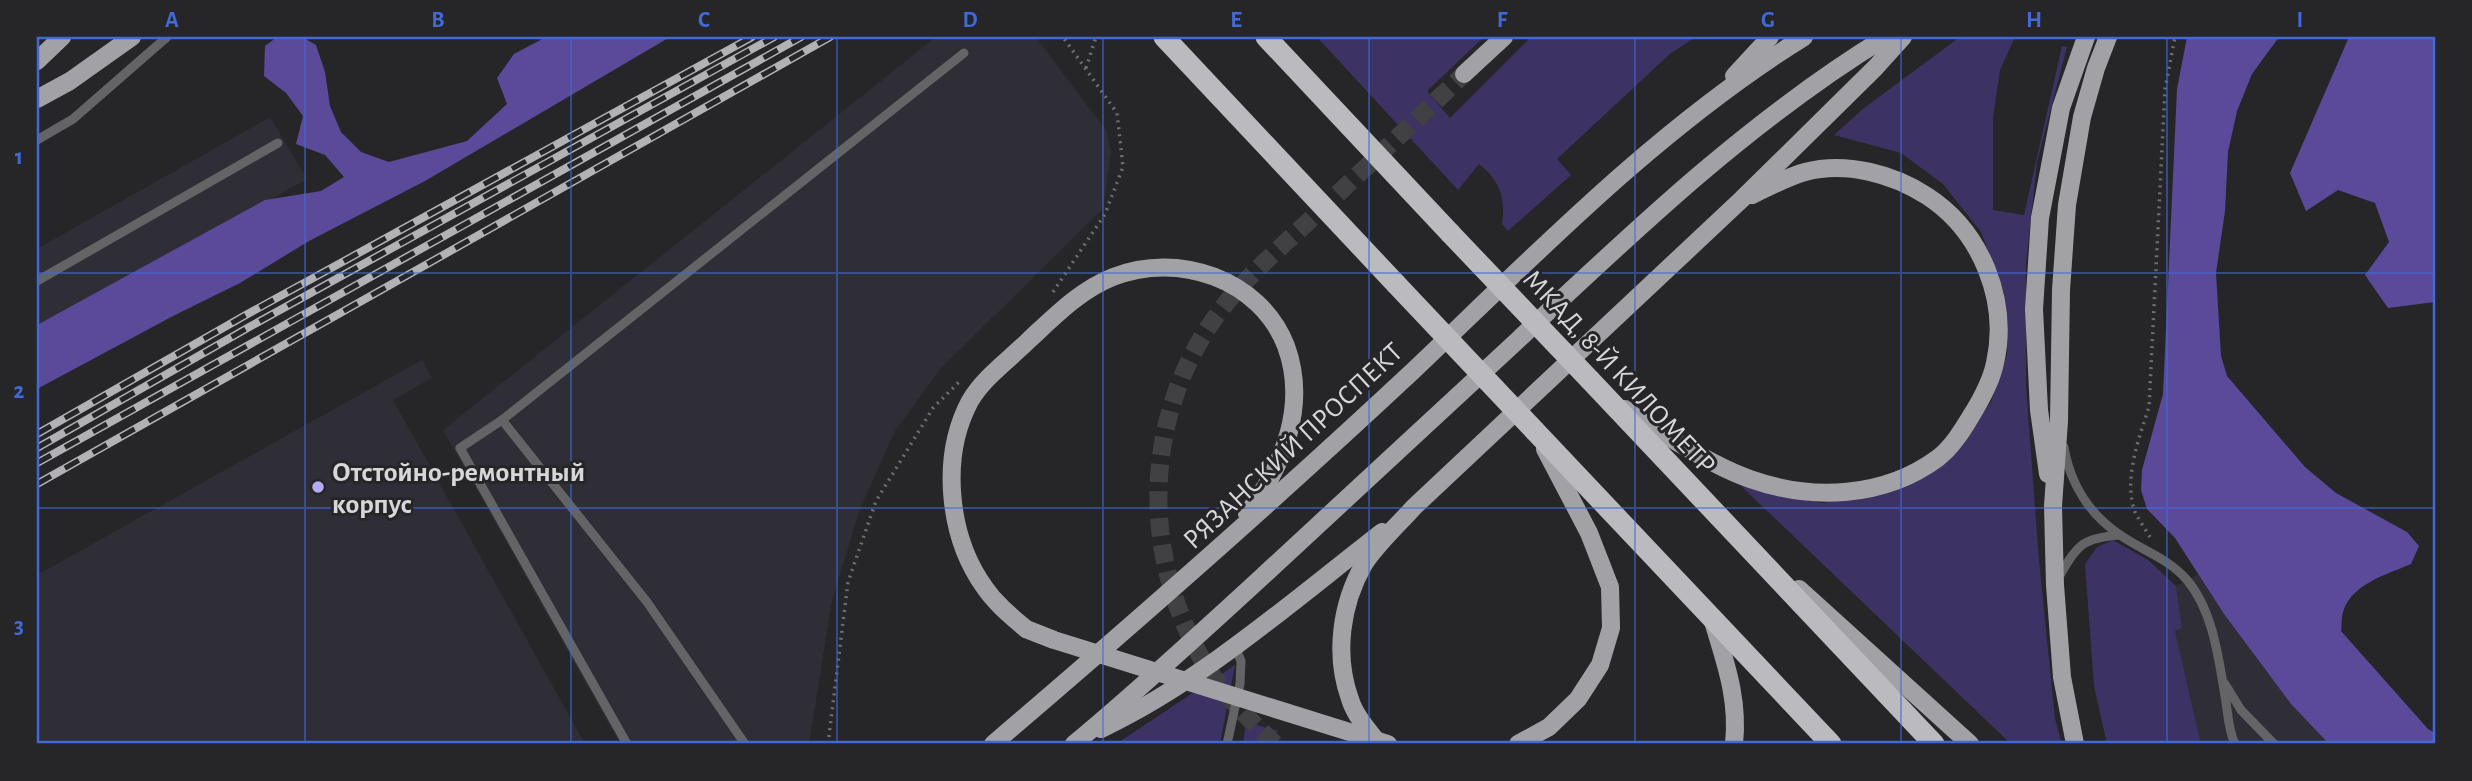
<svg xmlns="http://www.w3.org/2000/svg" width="2472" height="781" font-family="'Alegreya Sans',sans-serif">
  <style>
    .built { fill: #2f2e37 }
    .green { fill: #3c3264 }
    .forest { fill: #5b499a }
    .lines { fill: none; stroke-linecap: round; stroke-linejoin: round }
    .primary-tunnel { stroke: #414143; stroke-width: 18; stroke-dasharray: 18 9; stroke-linecap: butt }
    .path { stroke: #6e6e71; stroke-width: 3.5; stroke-dasharray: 2 5; stroke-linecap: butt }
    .lane { stroke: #646466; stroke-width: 9 }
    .primary { stroke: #a2a2a6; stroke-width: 18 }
    .highway { stroke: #bbbabf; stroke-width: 21 }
    .rail-casing { stroke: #b2b2b5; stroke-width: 8 }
    .rail { stroke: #262629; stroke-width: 5; stroke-dasharray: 16; stroke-linecap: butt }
    .primary-bridge { stroke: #a2a2a6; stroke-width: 18 }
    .highway-bridge { stroke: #bbbabf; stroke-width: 21 }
    .grid { fill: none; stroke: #4269d8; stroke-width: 2; stroke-opacity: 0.55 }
    .poi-dot { fill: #b7abf8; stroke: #262629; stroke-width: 2.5 }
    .labels { text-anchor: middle; stroke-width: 6; stroke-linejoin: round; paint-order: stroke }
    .street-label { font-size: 28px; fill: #d7d7d9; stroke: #262629 }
    .poi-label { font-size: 28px; font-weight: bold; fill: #d7d7d9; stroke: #262629; text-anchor: start }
    .neatline { fill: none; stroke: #4269d8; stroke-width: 2.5 }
    .grid-label { font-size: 23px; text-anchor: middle; font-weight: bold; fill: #4269d8 }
  </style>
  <rect width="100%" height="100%" fill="#262629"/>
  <g class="built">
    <polygon points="936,37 1036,37 1107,132 1111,152 1103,209 941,368 895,431 860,509 832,600 809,744 620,744 443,430"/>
    <polygon points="270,117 307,179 37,331 37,249"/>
    <polygon points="422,360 432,378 393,400 585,744 37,744 37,575"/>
    <polygon points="2198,574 2224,614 2291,704 2329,744 2201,744 2175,631 2182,628 2176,586"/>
  </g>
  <g class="green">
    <path d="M 1317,37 L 1484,37 L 1427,91 L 1450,118 L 1531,37 L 1696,37 L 1671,53 L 1557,159 L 1571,175 L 1508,231 L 1502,224 C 1506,199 1500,180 1479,164 L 1458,190 Z"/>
    <polygon points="1960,37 2015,37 2000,70 1993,118 1993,210 2024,215 2062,46 2067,47 2037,162 2026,264 2026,386 2039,560 2055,719 2062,744 2011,744 1741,486 1822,503 1884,493 1948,462 1991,402 2007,355 2004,293 1981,232 1943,184 1901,153 1834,135 1864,108"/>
    <polygon points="2113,540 2148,560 2176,586 2182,628 2175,631 2201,744 2107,744 2094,686 2085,564 2097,547"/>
    <polygon points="1235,665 1220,744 1116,744"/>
    <polygon points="1246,722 1278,731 1266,744 1243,744"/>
  </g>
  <g class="forest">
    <polygon points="277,37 302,37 316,45 325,72 330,106 341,132 361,152 389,162 467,141 507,104 497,78 514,54 546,37 670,37 425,181 309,241 240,283 175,315 37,389 37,325 265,200 321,191 344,177 325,155 296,144 303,116 286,93 264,76 265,46"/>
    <path d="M 2187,37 L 2279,37 L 2252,74 L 2237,111 L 2228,152 L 2225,211 L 2216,273 L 2221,356 L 2227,376 L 2305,467 L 2336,493 L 2407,532 L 2419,546 L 2411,564 C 2388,574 2354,583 2344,609 C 2341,616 2342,625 2341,631 L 2428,729 L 2435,733 L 2435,744 L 2329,744 L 2291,704 L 2224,614 L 2175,538 L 2147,509 L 2141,490 L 2142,470 L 2163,394 L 2177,89 Z"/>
    <polygon points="2349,37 2435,37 2435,302 2388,308 2365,275 2389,242 2375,203 2338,190 2306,211 2290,173"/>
  </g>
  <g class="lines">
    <path class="primary-tunnel" d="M 1275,744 C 1251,721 1226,697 1208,669 C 1140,561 1141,418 1217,315 C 1243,279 1278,250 1310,220 C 1361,172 1413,123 1464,74"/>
    <g class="path">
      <polyline points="1086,68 1096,37"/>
      <polyline points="1053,292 1105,214 1123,167 1117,113 1063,37"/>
      <path d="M 2150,537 C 2145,529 2139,520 2135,512 C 2123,480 2139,438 2149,407 L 2165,89 L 2175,37"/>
      <polyline points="828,744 848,582 876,501 933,408 959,382"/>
    </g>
    <g class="lane">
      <polyline points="37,140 73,119 167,37"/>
      <polyline points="37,281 278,143"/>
      <polyline points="502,420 460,448 627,744"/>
      <path d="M 2064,447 C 2070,483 2089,514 2120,535 C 2143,551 2168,558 2187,580 C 2214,612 2219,662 2226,702 C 2228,716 2229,732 2235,744"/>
      <path d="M 2057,580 C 2077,547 2079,538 2120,535"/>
      <polyline points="2225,684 2241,710 2274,744"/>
      <polyline points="745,744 647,602 502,420 964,53"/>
      <polyline points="1227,744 1240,684 1241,661 1235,646"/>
    </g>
    <g class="primary">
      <polyline points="37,61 62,37"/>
      <polyline points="1464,74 1504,37"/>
      <polyline points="1734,76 1770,37"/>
      <polyline points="37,99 70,81 132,37"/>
      <path d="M 1625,409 C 1640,422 1658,431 1675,441 C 1699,455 1724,470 1750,479 C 1812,501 1884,498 1938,458 C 1952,447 1962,431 1971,416 C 1981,400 1991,382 1995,363 C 2009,300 1981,231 1927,196 C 1893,174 1846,161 1805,172 C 1787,177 1769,187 1752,195"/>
      <polyline points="2048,474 2039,410 2034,309 2040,218 2061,108 2086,37"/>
      <polyline points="1799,589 1970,744"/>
      <path d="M 1712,618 C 1725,662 1739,698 1734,744"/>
      <path d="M 1026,629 C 1011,616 996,604 985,588 C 948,537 940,457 970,401 C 984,377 1010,359 1029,340 C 1055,316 1080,290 1113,277 C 1178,251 1260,279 1286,346 C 1308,406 1283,466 1247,514"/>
      <path d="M 1101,729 C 1201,682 1294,600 1382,532"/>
      <path d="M 993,744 C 1136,622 1277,498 1414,370 C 1538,252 1658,128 1804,37"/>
      <path d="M 1074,744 C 1139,690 1202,632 1264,575 C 1349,497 1434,418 1519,339 C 1635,230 1750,120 1886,37"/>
      <path d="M 1379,744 C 1369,731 1355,716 1350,699 C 1334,655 1341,604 1364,564 C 1377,544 1398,525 1414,507 L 1742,199 L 1875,68 L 1903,37"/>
      <polyline points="1518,744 1549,727 1578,699 1600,665 1611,628 1610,587 1589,533 1545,449"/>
      <polyline points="2075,744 2062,677 2055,585 2053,506 2059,421 2061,290 2067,205 2082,117 2096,68 2108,37"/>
    </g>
    <g class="highway">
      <polyline points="1164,37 1396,284"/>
      <polyline points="1266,37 1450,233"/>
      <polyline points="1590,380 1934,744"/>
      <polyline points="1535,431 1831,744"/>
    </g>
    <g class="rail-casing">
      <g id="rail">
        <polyline points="37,434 244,316 752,37"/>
        <polyline points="37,448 251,326 774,37"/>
        <polyline points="37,463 801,37"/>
        <polyline points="37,484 830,37"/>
      </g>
    </g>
    <use href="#rail" class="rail"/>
    <polyline class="primary-bridge" points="1026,629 1054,640 1388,744"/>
    <g class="highway-bridge">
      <polyline points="1450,233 1590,380"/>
      <polyline points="1396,284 1535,431"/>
    </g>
  </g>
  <path class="grid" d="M 305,37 L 305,744M 571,37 L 571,744M 837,37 L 837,744M 1103,37 L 1103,744M 1369,37 L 1369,744M 1635,37 L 1635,744M 1901,37 L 1901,744M 2167,37 L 2167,744M 37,273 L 2435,273M 37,508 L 2435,508"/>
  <circle class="poi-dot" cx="318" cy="487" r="7"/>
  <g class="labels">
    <g class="street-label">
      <text transform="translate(1620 371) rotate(47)" y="10">МКАД, 8-Й КИЛОМЕТР</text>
      <text transform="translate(1292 445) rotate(-43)" y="10">РЯЗАНСКИЙ ПРОСПЕКТ</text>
    </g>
    <g class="poi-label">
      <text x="332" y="481">Отстойно-ремонтный<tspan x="332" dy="32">корпус</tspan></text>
    </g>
  </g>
  <rect width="2472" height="781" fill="none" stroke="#262629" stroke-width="77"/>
  <rect x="38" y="38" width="2396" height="704" class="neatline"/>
  <g class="grid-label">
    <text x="172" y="27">A</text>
    <text x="438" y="27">B</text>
    <text x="704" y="27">C</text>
    <text x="970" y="27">D</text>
    <text x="1236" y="27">E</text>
    <text x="1502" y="27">F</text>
    <text x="1768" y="27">G</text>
    <text x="2034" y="27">H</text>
    <text x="2300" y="27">I</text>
    <text x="19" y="164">1</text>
    <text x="19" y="398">2</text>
    <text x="19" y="633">3</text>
  </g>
</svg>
